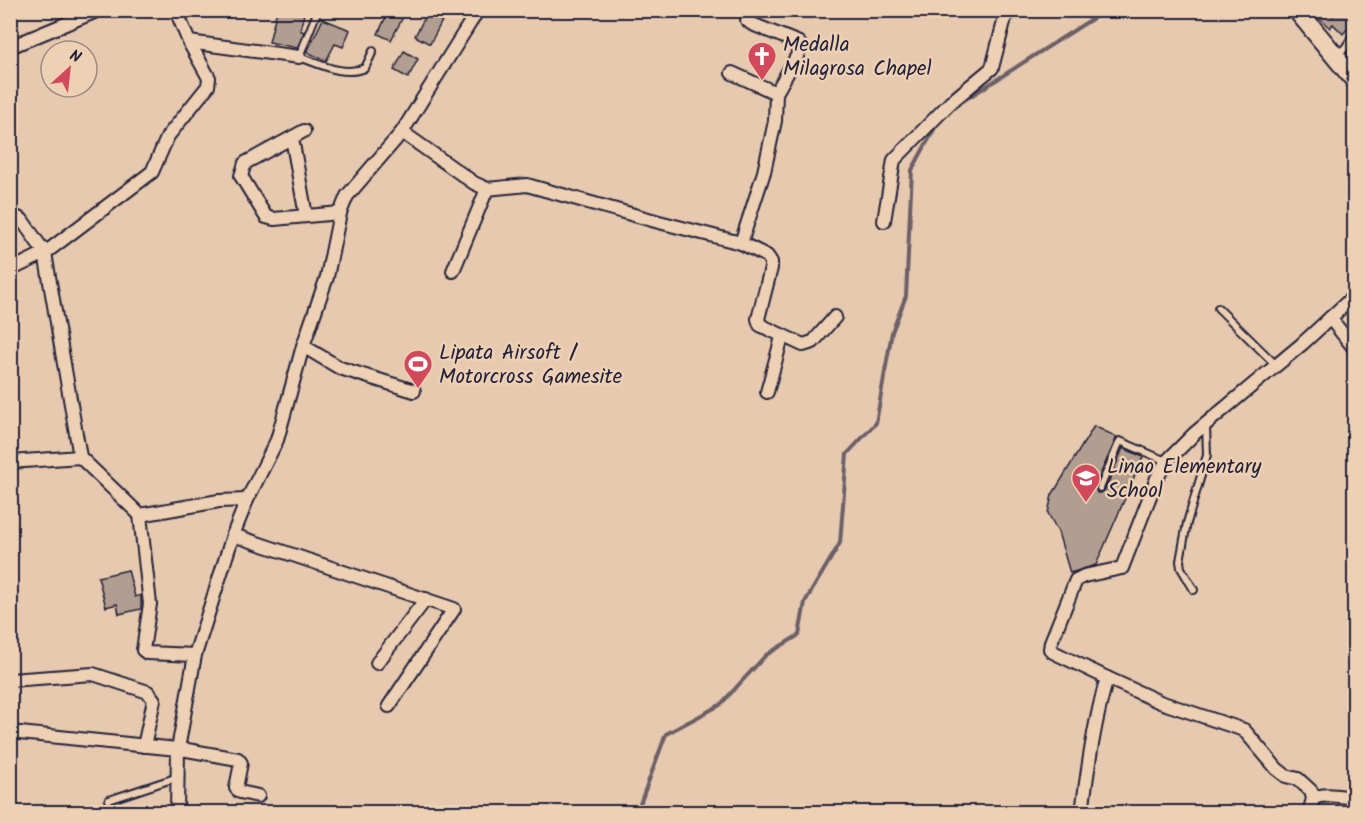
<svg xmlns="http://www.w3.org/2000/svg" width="1365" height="823" font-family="Kalam,sans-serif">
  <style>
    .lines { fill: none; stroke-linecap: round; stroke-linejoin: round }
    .stream { stroke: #6c6167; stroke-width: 4 }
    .building { fill: #b29d91; stroke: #22223b; stroke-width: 1.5 }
    .lane-casing { stroke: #22223b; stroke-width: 10 }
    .street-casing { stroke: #22223b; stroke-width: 16 }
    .secondary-casing { stroke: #22223b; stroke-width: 22 }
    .lane { stroke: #eed0b4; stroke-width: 6 }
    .street { stroke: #eed0b4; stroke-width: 12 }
    .secondary { stroke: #eed0b4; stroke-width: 18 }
    .labels { text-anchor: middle; stroke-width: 5; stroke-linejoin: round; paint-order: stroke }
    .poi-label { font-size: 21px; fill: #22223b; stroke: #eed0b4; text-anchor: start }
  </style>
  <rect width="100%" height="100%" fill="#e6c9af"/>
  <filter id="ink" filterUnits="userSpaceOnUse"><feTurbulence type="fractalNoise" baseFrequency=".0167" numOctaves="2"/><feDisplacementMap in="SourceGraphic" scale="12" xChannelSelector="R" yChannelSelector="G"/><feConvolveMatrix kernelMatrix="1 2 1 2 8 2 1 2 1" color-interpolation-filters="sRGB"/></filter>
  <g filter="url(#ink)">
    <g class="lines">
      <g class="stream">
        <polyline points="952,108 1106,10"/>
        <polyline points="637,812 666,734 720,705 766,655 799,635 805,602 840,543 847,454 876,423 892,332 906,296 912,170 937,124"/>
      </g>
    </g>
    <g class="building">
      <polygon points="277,10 305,10 300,30 304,32 297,48 269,42"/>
      <polygon points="389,10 404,15 391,40 378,34"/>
      <polygon points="1336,10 1354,10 1354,23 1350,22 1349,27 1343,34 1333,24 1330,28 1320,19 1326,11 1333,16"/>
      <polygon points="426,15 442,21 430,44 415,36"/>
      <polygon points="323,19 350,30 343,47 335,44 326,61 307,52"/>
      <polygon points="404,51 418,59 408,78 394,70"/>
      <polygon points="1094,426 1117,437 1095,486 1097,493 1101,493 1105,490 1123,448 1143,457 1096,565 1070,573 1058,532 1048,513 1052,495"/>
      <polygon points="128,570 135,597 141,595 141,609 119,614 117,604 106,607 98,577"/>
    </g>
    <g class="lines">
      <g class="lane-casing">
        <g id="lane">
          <path d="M 318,10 L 299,57 C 320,64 343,77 365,68 L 373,51"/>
          <polyline points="1337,54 1345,48 1354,34"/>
          <polyline points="1218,308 1276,365"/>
          <polyline points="1100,488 1120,441 1166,461"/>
          <polyline points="1194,590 1181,568 1180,561 1187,523 1207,455 1206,425"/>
          <polyline points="109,800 178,777"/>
        </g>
      </g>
      <g class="street-casing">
        <g id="street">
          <polyline points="189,42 299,57"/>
          <polyline points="10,47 99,10"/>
          <polyline points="732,73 776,93"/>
          <polyline points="304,131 245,163 241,176 266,217 274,219 340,213"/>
          <polyline points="402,132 474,183 487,189 527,185 659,222 741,243 767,256 771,262 771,268 758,319 760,325 803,345 813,342 835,317"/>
          <polyline points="292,138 306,216"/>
          <polyline points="10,214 22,220 45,253 80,457 140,515 219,501 247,500"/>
          <polyline points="884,221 894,160 951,102 992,68 1007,10"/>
          <polyline points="741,243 764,172 775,121 776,93 797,56 800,46 799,43 752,24 747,20 748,10"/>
          <polyline points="10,270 45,253 152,172 168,136 208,86 209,78 189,42 176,10"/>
          <polyline points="453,271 487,189"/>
          <polyline points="1330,318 1354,348"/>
          <polyline points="303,346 340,368 414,391"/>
          <polyline points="767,392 782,337"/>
          <polyline points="10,462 80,457"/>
          <polyline points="140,515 150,604 143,650 147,653 195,655"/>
          <polyline points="233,535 454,609 389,706"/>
          <polyline points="377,663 426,599"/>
          <polyline points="1107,678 1053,652 1050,649 1051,642 1076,580 1084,576 1122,568 1157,478 1166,462 1195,433 1302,344 1354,296"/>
          <polyline points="10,680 93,674 148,692 154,700 144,746"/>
          <polyline points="10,732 187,750 238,759 241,763 236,788 240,792 258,796"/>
          <path d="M 1313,799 C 1323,792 1342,797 1354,798"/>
          <polyline points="177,812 178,749 195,655 233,535 247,500 277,440 303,346 327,277 340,213 347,196 402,132 478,10"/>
          <path d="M 1082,812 C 1088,767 1094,723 1107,678 L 1160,702 L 1244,730 L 1277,769 L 1286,776 L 1298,779 L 1311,791 L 1313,799 L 1309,812"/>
        </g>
      </g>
      <g class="secondary-casing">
        <polyline id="secondary" points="1297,10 1354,79"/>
      </g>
      <use href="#lane" class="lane"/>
      <use href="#street" class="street"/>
      <use href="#secondary" class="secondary"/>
    </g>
  </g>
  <defs>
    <g id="church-pin" transform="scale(1.5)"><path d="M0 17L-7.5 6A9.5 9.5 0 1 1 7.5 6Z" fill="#d1495b" stroke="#eed0b4"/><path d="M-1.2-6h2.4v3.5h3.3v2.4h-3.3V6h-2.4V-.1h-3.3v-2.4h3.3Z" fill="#fff"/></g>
    <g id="stadium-pin" transform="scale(1.5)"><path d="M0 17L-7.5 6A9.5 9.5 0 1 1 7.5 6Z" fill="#d1495b" stroke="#eed0b4"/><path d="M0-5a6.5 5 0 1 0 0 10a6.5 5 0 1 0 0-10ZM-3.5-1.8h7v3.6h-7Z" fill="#fff"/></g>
    <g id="school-pin" transform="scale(1.5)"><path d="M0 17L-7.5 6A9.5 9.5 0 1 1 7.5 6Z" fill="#d1495b" stroke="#eed0b4"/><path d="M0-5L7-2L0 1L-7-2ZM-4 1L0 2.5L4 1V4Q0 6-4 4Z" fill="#fff"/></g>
  </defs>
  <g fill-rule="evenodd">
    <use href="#church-pin" x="762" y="56"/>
    <use href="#stadium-pin" x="418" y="364"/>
    <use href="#school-pin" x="1086" y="478"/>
  </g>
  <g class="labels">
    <g class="poi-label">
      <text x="783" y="51">Medalla<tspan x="783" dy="24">Milagrosa Chapel</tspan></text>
      <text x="439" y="359">Lipata Airsoft /<tspan x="439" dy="24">Motorcross Gamesite</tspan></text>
      <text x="1107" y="473">Linao Elementary<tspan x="1107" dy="24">School</tspan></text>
    </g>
  </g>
  <rect width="1365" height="823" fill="none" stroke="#eed0b4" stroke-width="36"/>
  <rect x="18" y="18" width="1329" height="787" fill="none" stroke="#22223b" stroke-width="2" filter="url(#ink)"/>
  <g transform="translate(69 69) rotate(27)"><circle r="28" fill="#eed0b4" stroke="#9c8a84" stroke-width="1.5"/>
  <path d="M0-4.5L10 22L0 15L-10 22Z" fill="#d1495b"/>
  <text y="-9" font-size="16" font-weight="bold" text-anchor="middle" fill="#22223b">N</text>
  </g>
</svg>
